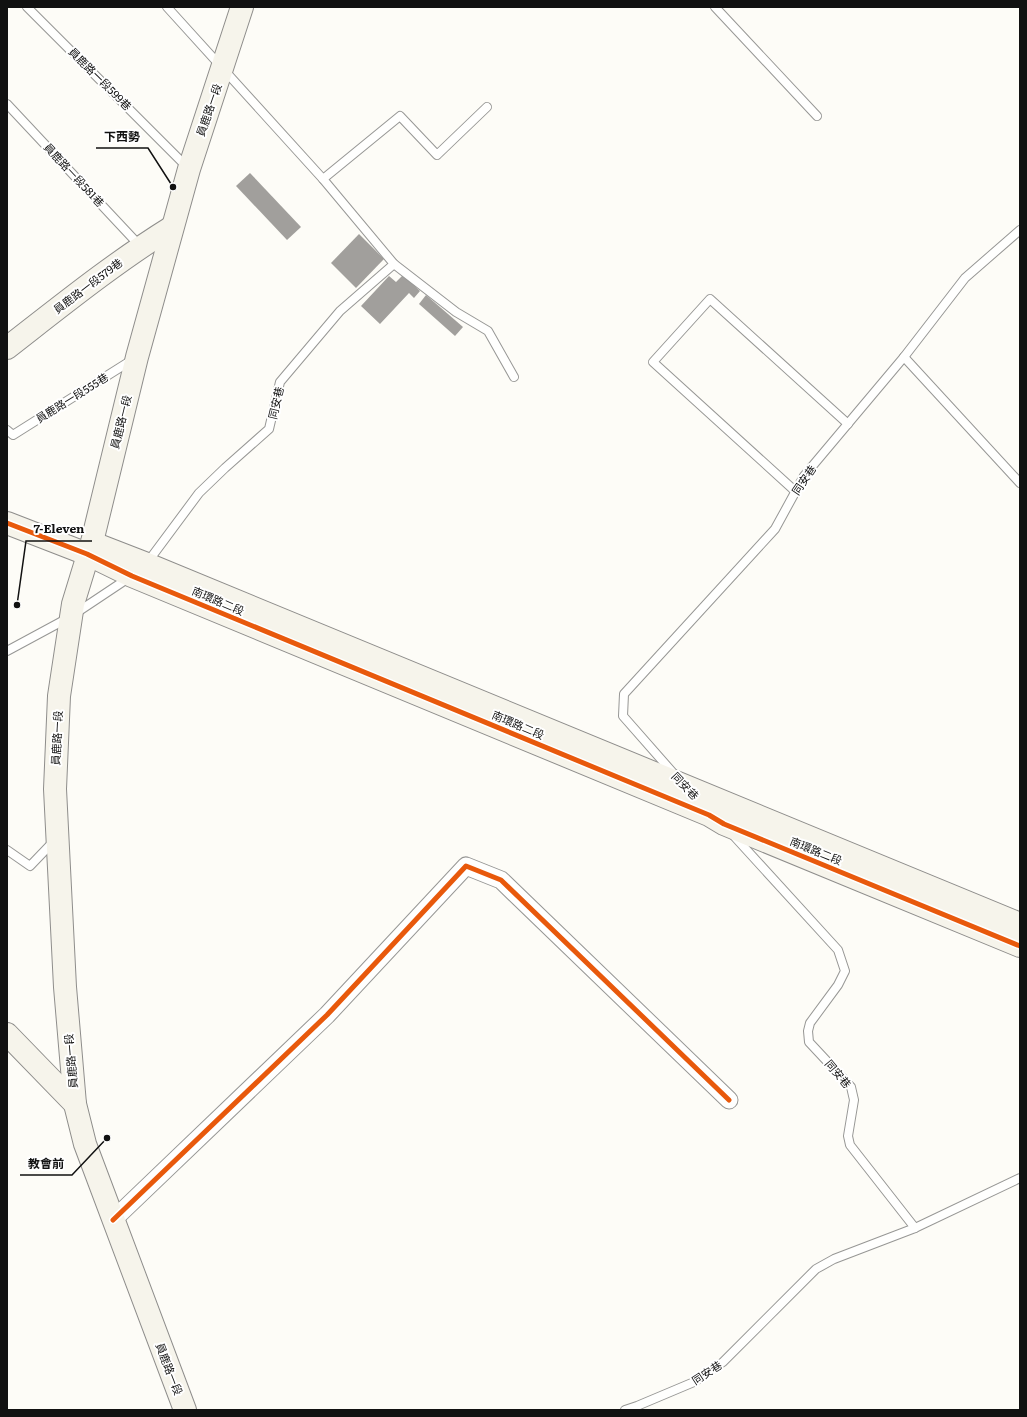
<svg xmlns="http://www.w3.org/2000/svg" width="1027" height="1417" font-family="Literata,'Noto Sans TC',serif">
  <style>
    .building { fill: #a19f9c }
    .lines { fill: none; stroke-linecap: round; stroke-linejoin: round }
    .lane-casing { stroke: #979795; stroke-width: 10 }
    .street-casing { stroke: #979795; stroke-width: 19 }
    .secondary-casing { stroke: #8e8d8b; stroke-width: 24 }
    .lane { stroke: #fffffe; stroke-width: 8 }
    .street { stroke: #fffffe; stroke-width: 17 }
    .secondary { stroke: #f6f4eb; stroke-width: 22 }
    .cycleway-casing { stroke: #fff; stroke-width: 8 }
    .cycleway { stroke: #e8590c; stroke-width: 5 }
    .labels { text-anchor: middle; stroke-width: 4; stroke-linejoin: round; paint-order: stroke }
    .street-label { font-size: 11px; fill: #111; stroke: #fff }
    .leader { fill: none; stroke: #111; stroke-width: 1.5 }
    .callout-dot { fill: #111; stroke: #fff; stroke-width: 1.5 }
    .callout-label { font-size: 12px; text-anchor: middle; font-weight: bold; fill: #111; stroke: #fff; stroke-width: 4; stroke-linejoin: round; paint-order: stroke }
  </style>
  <rect width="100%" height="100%" fill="#fdfcf7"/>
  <g class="building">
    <polygon points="250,173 301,227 287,240 236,186"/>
    <polygon points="359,234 384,259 356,288 331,263"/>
    <polygon points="403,275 420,291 414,298 409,293 380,324 361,306 389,276 396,282"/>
    <polygon points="426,295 463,327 455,336 419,304"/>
  </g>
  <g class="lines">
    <g class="lane-casing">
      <g id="lane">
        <polyline points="27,7 188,168"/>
        <polyline points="167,7 323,179 394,264 456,312 488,331 514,377"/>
        <polyline points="715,7 817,116"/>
        <polyline points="7,104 140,246"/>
        <polyline points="323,179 400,116 437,155 487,107"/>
        <polyline points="904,357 1020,483"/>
        <polyline points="7,430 13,435 132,360"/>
        <polyline points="795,491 653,362 710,299 848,424"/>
        <polyline points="147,563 199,493 225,468 269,429 280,382 340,311 394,264"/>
        <polyline points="7,651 70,617 130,577"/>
        <polyline points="674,774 623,716 624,694 775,529 804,476 904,357 965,278 1020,230"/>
        <polyline points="733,835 838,950 845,971 838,985 810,1023 808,1031 809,1042 851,1087 854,1100 848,1136 850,1145 915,1228"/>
        <polyline points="7,850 30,866 54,841"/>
        <polyline points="625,1410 637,1406 694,1382 723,1362 816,1269 834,1259 915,1228 1020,1178"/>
      </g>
    </g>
    <g class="street-casing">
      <polyline id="street" points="113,1220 327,1015 466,866 501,880 729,1100"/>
    </g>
    <g class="secondary-casing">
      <g id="secondary">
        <path d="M 7,348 C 61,306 114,263 172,227"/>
        <polyline points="7,523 87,554 132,576 709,815 724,824 1020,946"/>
        <polyline points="98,545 147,564 1020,924"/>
        <polyline points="7,1034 75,1104"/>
        <polyline points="185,1410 85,1144 75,1104 65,987 55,789 59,696 73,604 92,542 137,357 189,169 242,7"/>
      </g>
    </g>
    <use href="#lane" class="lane"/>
    <use href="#street" class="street"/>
    <use href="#secondary" class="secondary"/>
    <g class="cycleway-casing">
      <g id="cycleway">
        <polyline points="7,523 87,554 132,576 709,815 724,824 1020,946"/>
        <polyline points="113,1220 327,1015 466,866 501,880 729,1100"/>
      </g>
    </g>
    <use href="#cycleway" class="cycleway"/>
  </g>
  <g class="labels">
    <g class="street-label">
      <text transform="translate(100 79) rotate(45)" y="4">員鹿路一段599巷</text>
      <text transform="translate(209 110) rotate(-71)" y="4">員鹿路一段</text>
      <text transform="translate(74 175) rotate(47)" y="4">員鹿路一段581巷</text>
      <text transform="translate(88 286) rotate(-37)" y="4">員鹿路一段579巷</text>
      <text transform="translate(72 398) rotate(-32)" y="4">員鹿路一段555巷</text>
      <text transform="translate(276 403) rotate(-77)" y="4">同安巷</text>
      <text transform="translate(121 422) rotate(-76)" y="4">員鹿路一段</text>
      <text transform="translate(804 480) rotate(-56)" y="4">同安巷</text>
      <text transform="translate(218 601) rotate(23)" y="4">南環路二段</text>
      <text transform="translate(518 725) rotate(23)" y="4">南環路二段</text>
      <text transform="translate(57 738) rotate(-87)" y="4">員鹿路一段</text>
      <text transform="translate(685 786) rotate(46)" y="4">同安巷</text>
      <text transform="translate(816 851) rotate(22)" y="4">南環路二段</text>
      <text transform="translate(71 1061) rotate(-95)" y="4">員鹿路一段</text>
      <text transform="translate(838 1074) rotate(50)" y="4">同安巷</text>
      <text transform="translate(169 1369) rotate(69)" y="4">員鹿路一段</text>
      <text transform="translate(707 1373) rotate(-33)" y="4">同安巷</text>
    </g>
  </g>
  <path class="leader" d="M173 187L148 148H96M17 605L26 541H92M107 1138L72 1175H20"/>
  <g class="callout-dot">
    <circle cx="173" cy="187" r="4"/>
    <circle cx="17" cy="605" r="4"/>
    <circle cx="107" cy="1138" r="4"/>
  </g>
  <g class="callout-label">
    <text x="122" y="141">下西勢</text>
    <text x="59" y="533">7-Eleven</text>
    <text x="46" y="1168">教會前</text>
  </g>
  <rect width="1027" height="1417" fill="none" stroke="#111111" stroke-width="16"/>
</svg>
